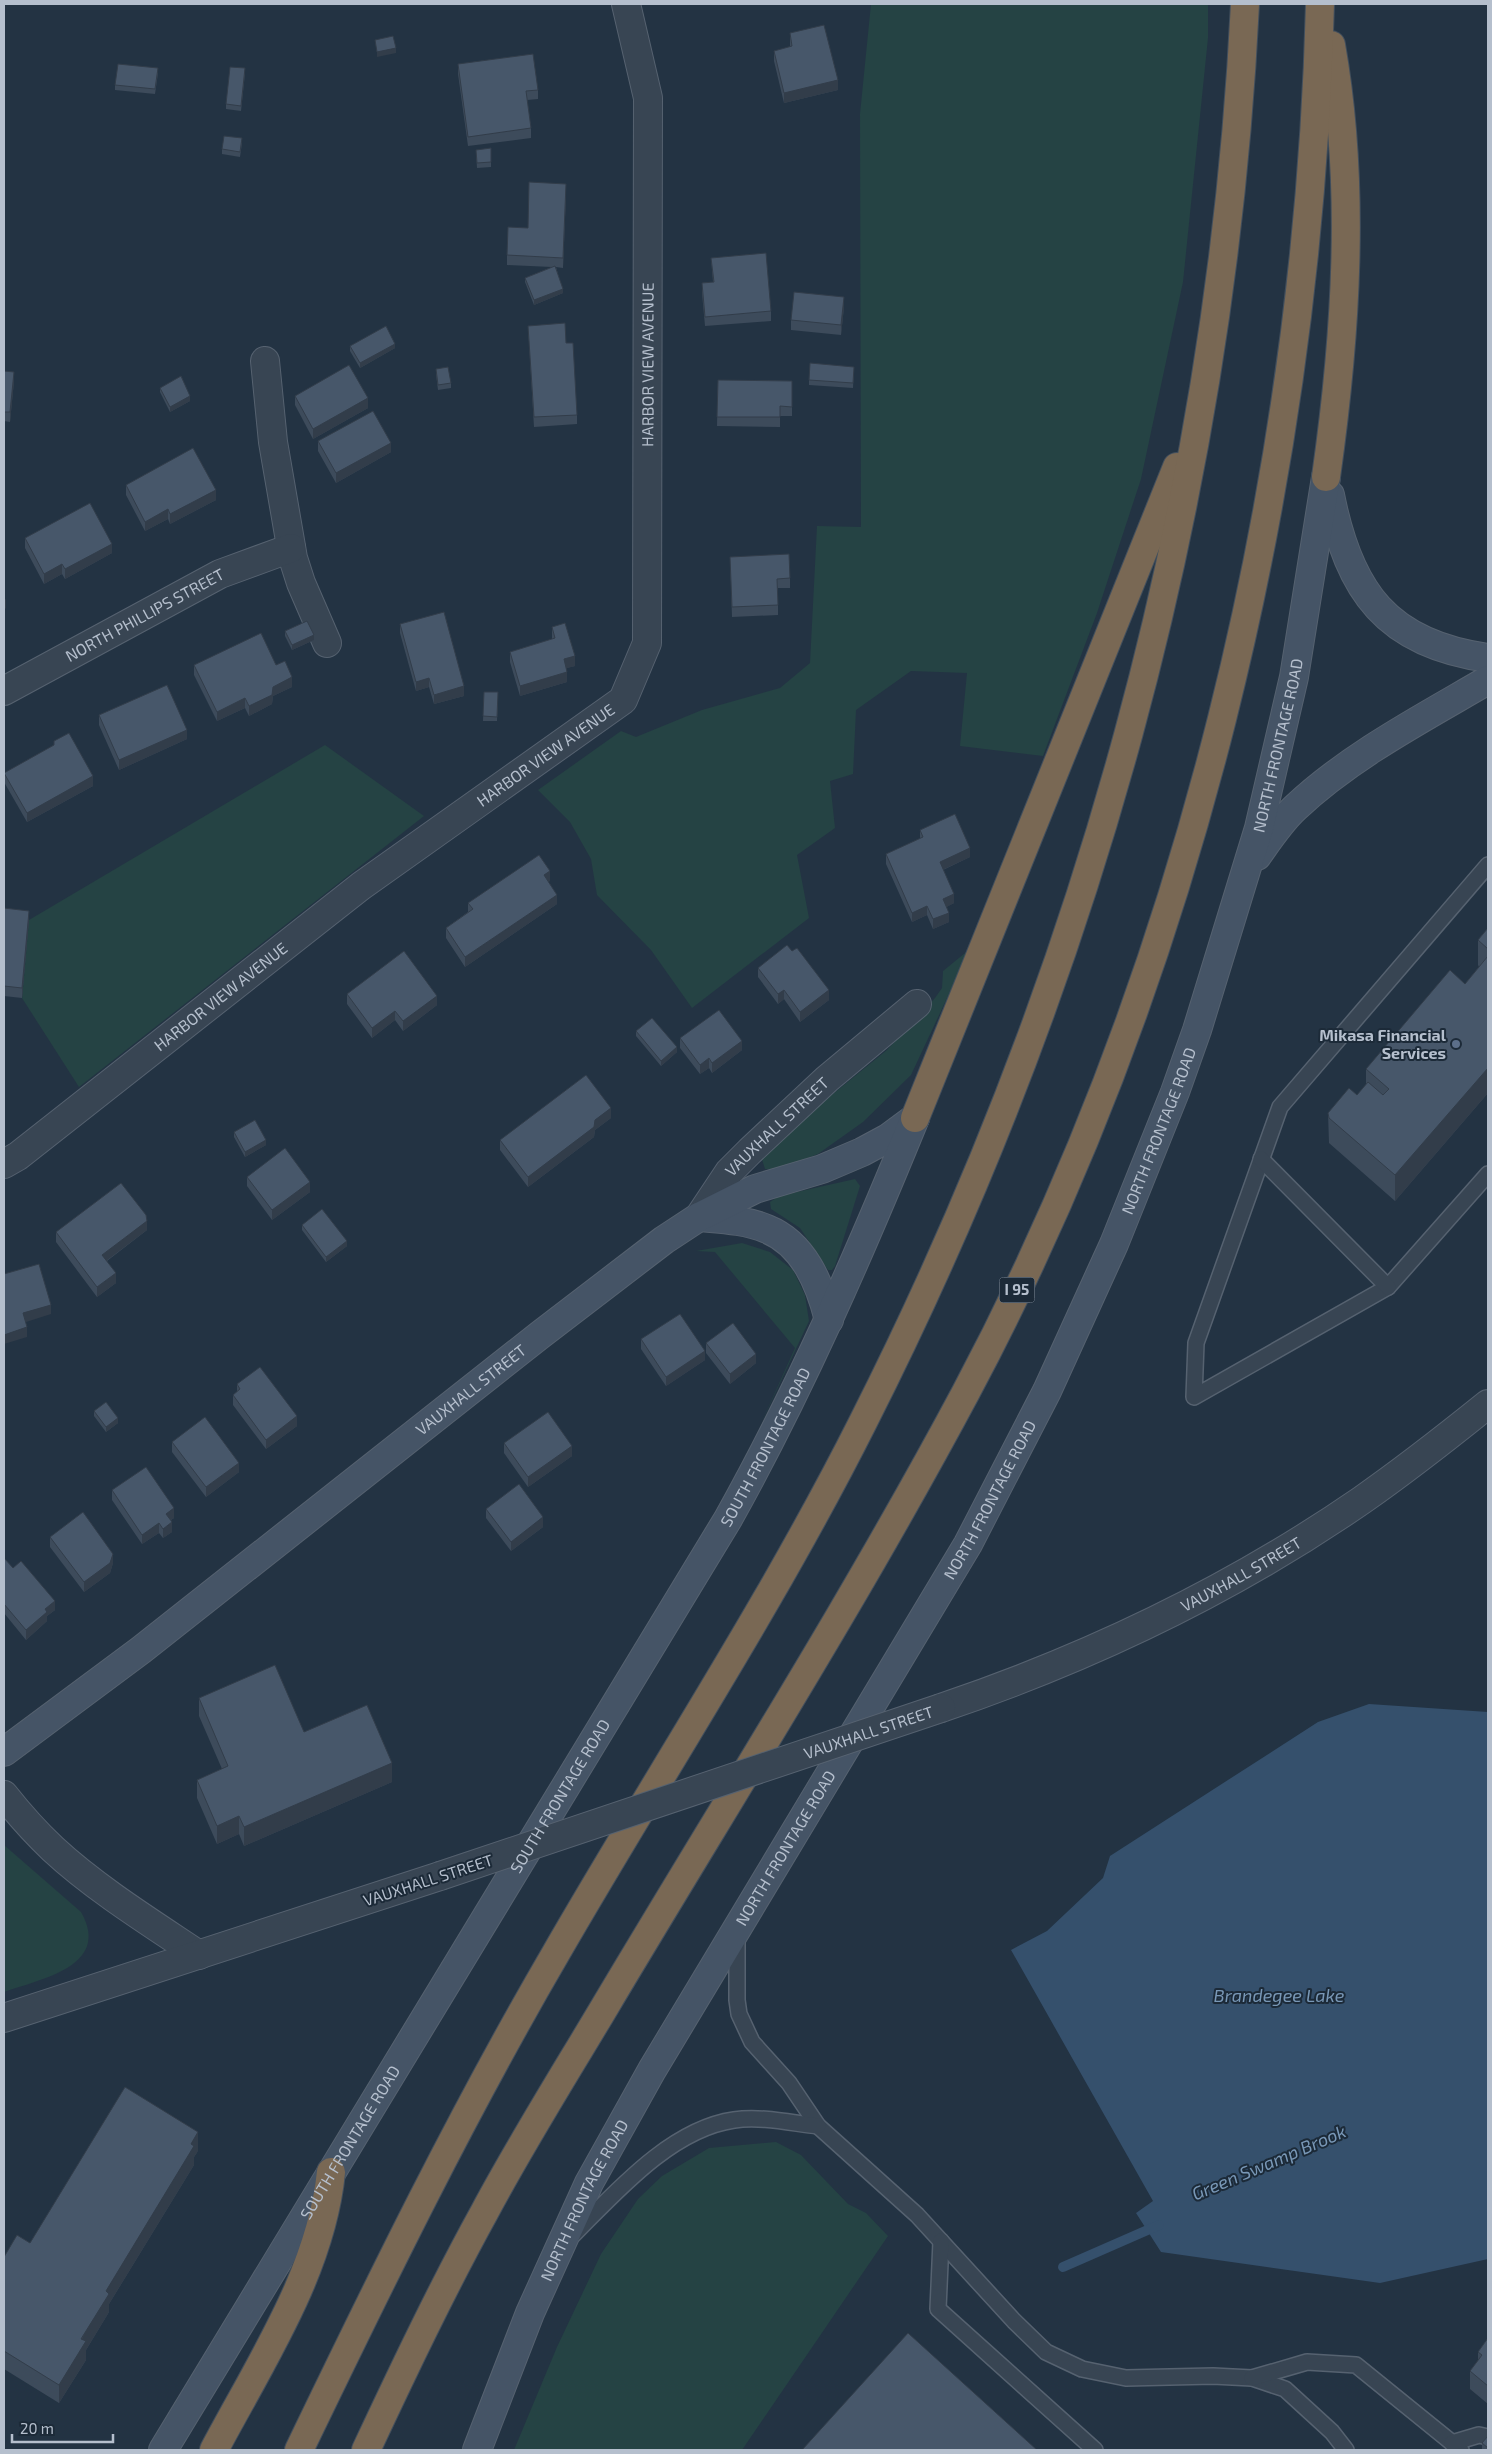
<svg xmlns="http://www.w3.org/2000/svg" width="1492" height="2454" font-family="'Exo 2',sans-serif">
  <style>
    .green { fill: #254344 }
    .water { fill: #35506c }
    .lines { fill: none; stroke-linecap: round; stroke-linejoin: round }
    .stream { stroke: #35506c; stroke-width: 10 }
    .lane-casing { stroke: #566270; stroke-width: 18 }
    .street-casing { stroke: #566270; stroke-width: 30 }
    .secondary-casing { stroke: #566270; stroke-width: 30 }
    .highway-casing { stroke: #424f5d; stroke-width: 30 }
    .lane { stroke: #384553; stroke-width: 15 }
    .street { stroke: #384553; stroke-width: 28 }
    .secondary { stroke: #455466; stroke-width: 28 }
    .highway { stroke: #796854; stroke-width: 28 }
    .street-bridge-casing { stroke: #566270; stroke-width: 30; stroke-linecap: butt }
    .street-bridge { stroke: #384553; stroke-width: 28 }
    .wall { fill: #3d4b5b }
    .shaded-wall { fill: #323d4a }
    .building { fill: #47576a; stroke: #323d4a }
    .service-dot { fill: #5c6f8a; stroke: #1c2a38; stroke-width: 2 }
    .labels { text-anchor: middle; stroke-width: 4; stroke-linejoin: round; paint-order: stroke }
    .shield { fill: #1c2a38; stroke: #8792a0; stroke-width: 1 }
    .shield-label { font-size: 15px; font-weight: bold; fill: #b5bfcd }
    .street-label { font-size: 16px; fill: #b5bfcd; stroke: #1c2a38 }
    .poi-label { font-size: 16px; font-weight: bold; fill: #b5bfcd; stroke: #1c2a38; text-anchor: end }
    .water-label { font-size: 18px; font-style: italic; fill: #7998b7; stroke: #1c2a38 }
  </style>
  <rect width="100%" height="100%" fill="#233343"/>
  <g class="green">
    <polygon points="871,4 1208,4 1208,38 1183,282 1141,479 1097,613 1043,756 960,746 967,673 911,671 856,710 853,774 830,781 835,828 797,855 809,918 692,1008 651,950 597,895 591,859 570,822 538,790 621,731 636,737 702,710 780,688 810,663 817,526 861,527 860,114"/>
    <polygon points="325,745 424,816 79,1087 22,998 29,920"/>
    <polygon points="970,949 911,1075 863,1122 818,1154 780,1169 765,1169 760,1153 887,1050 935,998 942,988 943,971"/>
    <polygon points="855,1179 860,1186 835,1266 832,1270 828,1270 800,1228 771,1209 770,1202 779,1196"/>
    <polygon points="742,1243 770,1252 793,1270 805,1295 809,1321 759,1428 795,1348 715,1252 696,1251"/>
    <path d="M 4,1845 L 81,1912 C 112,1966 41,1979 4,1992 Z"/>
    <polygon points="776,2142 801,2155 848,2204 866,2213 888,2236 742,2450 514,2450 557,2347 601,2254 638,2199 662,2176 709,2148"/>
  </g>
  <polygon class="water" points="1369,1704 1488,1712 1488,2259 1380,2283 1161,2252 1136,2213 1153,2201 1011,1950 1047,1931 1103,1878 1110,1856 1318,1722"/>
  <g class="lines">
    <polyline class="stream" points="1063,2267 1159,2225"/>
    <g class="lane-casing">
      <g id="lane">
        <polyline points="1488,865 1280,1107 1196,1343 1194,1397 1388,1287 1488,1174"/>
        <polyline points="1261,1159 1388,1287"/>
        <polyline points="737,1938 737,2000 739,2014 752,2042 789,2083 818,2126 917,2215 1014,2321 1046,2352 1082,2369 1126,2378 1213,2376 1252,2378 1285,2389 1332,2432 1346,2450"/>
        <path d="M 573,2235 C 616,2192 671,2129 734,2120 C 761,2116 791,2123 818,2126"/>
        <polyline points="941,2241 938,2309 1095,2450"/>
        <polyline points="1252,2378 1307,2362 1356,2365 1461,2450"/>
        <polyline points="1452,2443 1479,2435 1488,2437"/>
      </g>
    </g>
    <g class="street-casing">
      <g id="street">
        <polyline points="265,361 273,442 293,558 301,583 327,643"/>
        <path id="s1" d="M 4,691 L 220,574 L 291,548"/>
        <path id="s2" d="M 4,1164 L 18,1156 L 361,886 L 623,700 L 647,643 L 648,98 L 626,4"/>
        <path id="s3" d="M 699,1217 L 729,1172 L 750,1151 L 827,1079 L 917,1004"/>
        <path id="s4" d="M 941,1708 C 1089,1658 1233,1589 1362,1500 C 1405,1470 1447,1437 1488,1404"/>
        <path d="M 4,1795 C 19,1814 35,1832 53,1849 C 95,1888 151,1923 199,1955"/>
        <polyline points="4,2018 440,1876"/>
      </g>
    </g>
    <g class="secondary-casing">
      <g id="secondary">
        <path d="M 1330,495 C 1349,592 1387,644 1488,658"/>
        <path d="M 1257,856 C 1269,839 1280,822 1295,808 C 1350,756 1423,718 1488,680"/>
        <path d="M 699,1217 C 721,1219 746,1220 767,1229 C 804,1244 820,1284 829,1320"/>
        <path id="s5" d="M 4,1752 L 141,1650 L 540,1335 L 664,1240 L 699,1217 L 755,1189 L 822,1169 L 862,1152 L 888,1138 L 915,1118"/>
        <path id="s6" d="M 163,2450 L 728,1519 C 800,1390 859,1255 915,1118"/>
        <path id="s7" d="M 477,2450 L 530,2313 L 589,2183 L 652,2070 L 968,1544 L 1047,1391 L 1114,1244 L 1175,1092 L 1197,1030 L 1259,828 L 1294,677 L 1326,477"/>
      </g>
    </g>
    <g class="highway-casing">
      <g id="highway">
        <path d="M 1326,477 C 1346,336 1356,186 1331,45"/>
        <polyline points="915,1118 1177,467"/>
        <path d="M 214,2450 C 260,2363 321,2272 331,2172"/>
        <path d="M 299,2450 C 380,2282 462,2114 556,1953 C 658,1776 771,1605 863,1422 C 1086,982 1221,498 1245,4"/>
        <path d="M 366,2450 C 404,2369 442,2289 485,2211 C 523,2140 566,2072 607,2003 C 728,1800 855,1600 966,1392 C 1189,973 1308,477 1320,4"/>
      </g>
    </g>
    <use href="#lane" class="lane"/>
    <use href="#street" class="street"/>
    <use href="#secondary" class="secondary"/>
    <use href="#highway" class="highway"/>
    <g class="street-bridge-casing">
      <g id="street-bridge">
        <path id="s8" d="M 440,1876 L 941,1708"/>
      </g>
    </g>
    <use href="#street-bridge" class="street-bridge"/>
  </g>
  <g class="wall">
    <polygon points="790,33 838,90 784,103 774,61 774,51 790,47"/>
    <polygon points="458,64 538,90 538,99 527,100 531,128 531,138 468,146 458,74"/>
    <polygon points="158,73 155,94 115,90 115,85"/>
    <polygon points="245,73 241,111 226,109 226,104"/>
    <polygon points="242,143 240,157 222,154 222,149"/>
    <polygon points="476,150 491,162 491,167 477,168"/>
    <polygon points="566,194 563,268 556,267 563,293 534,305 525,282 525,278 552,267 507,265 507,255 528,228"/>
    <polygon points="711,258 771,311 771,321 705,326 702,293 702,283 713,282"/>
    <polygon points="844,307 841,335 791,330 791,320"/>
    <polygon points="528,326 566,343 577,415 577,424 534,427"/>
    <polygon points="350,346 395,348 360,368 350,351"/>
    <polygon points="854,367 853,388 809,385 809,380"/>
    <polygon points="436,369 451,383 451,388 438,390 436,374"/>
    <polygon points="4,371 14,381 10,422 4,421"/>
    <polygon points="718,380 792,381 792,416 780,416 780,427 717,426"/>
    <polygon points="160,388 190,401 170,412 160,392"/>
    <polygon points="295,396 368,408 313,439 295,405"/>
    <polygon points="318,441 391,452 336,483 318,451"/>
    <polygon points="126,485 216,500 170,524 168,519 145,531 126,495"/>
    <polygon points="25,538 112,553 65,579 62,574 44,584 25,548"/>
    <polygon points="730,557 790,578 790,588 778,588 778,615 732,617"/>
    <polygon points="400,624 464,696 434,704 429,687 416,691 400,633"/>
    <polygon points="552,627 575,666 566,668 567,682 520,696 510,662 510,652 552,639"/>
    <polygon points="285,631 314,640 292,650 285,636"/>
    <polygon points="194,665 276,665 292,687 273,696 272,704 249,716 245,708 217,721 194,675"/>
    <polygon points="484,692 498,692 497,721 483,721"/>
    <polygon points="99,715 187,739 119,770 99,725"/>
    <polygon points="4,773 93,786 27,822 4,782"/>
    <polygon points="920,830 970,857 943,870 954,903 946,907 949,922 933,929 927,915 912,922 886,864 886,854 920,839"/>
    <polygon points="550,881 548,882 557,904 465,967 446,938 446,928 468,912 468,903"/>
    <polygon points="4,908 29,920 22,998 4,996"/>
    <polygon points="1488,928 1488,1093 1395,1201 1329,1143 1328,1113 1357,1095 1366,1085 1366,1069 1465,984 1479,967 1478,965 1478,940"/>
    <polygon points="758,968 829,1000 800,1022 784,999 778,1004 758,977"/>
    <polygon points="347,994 437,1005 403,1031 395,1020 372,1038 347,1004"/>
    <polygon points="636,1031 677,1052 661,1066 636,1036"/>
    <polygon points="680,1038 742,1050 712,1073 709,1068 700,1074 680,1048"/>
    <polygon points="611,1118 595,1130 594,1137 528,1187 500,1150 500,1140"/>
    <polygon points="234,1132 266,1145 245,1157 234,1137"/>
    <polygon points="247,1177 310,1192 272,1220 247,1186"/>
    <polygon points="302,1225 347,1246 326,1262 302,1230"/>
    <polygon points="147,1230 107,1261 116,1283 97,1297 56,1242 56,1232"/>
    <polygon points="641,1339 705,1360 666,1386 641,1349"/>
    <polygon points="706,1343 756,1363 730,1384 706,1353"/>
    <polygon points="237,1384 297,1426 266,1449 233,1405 233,1395 237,1392"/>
    <polygon points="94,1411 118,1423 106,1432 94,1416"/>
    <polygon points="172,1442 239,1472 206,1497 172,1452"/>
    <polygon points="504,1443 572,1456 528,1487 504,1453"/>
    <polygon points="112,1490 174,1518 171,1520 172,1532 163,1538 159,1533 142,1544 112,1500"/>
    <polygon points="486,1509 543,1527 511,1551 486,1518"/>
    <polygon points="50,1537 113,1563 110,1573 84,1592 50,1547"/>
    <polygon points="4,1560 55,1610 47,1616 47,1621 26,1640 4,1613"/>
    <polygon points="199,1698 304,1732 392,1782 244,1846 239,1834 217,1844 197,1798 197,1780 222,1769 199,1716"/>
    <polygon points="198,2151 194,2157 194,2165 109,2304 109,2312 86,2350 86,2360 59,2403 4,2369 4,2257"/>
    <polygon points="1488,2338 1488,2415 1488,2404 1470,2389 1470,2371 1478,2361 1478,2352"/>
    <polygon points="1488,2436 1488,2450 1482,2450 1482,2443"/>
  </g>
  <g class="shaded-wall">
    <polygon points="396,48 396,53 377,57 377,52"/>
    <polygon points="838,80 838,90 784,103 784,93"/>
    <polygon points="566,184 566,194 563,268 563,258"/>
    <polygon points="563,289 563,293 534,305 534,300"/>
    <polygon points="844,297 844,307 841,335 841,325"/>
    <polygon points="395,344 395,348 360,368 360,363"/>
    <polygon points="14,372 14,381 10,422 10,412"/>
    <polygon points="190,396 190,401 170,412 170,407"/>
    <polygon points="368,398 368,408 313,439 313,429"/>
    <polygon points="391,443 391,452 336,483 336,473"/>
    <polygon points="216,490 216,500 170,524 170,514"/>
    <polygon points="168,509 168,519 145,531 145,522"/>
    <polygon points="112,544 112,553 65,579 65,569"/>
    <polygon points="62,564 62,574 44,584 44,574"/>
    <polygon points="6,599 6,608 4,610 4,600"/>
    <polygon points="314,635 314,640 292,650 292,645"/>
    <polygon points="575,656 575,666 564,669 564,659"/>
    <polygon points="567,672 567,682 520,696 520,686"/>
    <polygon points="292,677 292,687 273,696 272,704 249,716 249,706 273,687"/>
    <polygon points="429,678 429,687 416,691 416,682"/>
    <polygon points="464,686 464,696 434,704 434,695"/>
    <polygon points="245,698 245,708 217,721 217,712"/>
    <polygon points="187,730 187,739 119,770 119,760"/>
    <polygon points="93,776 93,786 27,822 27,813"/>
    <polygon points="970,848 970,857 940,871 940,862"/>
    <polygon points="550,871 550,881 544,885 544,875"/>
    <polygon points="954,894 954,903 943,909 943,899"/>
    <polygon points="557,895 557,904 465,967 465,957"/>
    <polygon points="927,906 927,915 912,922 912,913"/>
    <polygon points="29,911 29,920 22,998 22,988"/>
    <polygon points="949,913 949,922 933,929 933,919"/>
    <polygon points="784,990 784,999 778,1004 778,994"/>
    <polygon points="829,990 829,1000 800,1022 800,1012"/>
    <polygon points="437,996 437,1005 403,1031 403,1021"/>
    <polygon points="395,1011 395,1020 372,1038 372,1028"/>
    <polygon points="742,1041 742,1050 712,1073 712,1063"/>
    <polygon points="677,1047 677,1052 661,1066 661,1061"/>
    <polygon points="709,1058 709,1068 700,1074 700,1065"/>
    <polygon points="1488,1068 1488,1093 1395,1201 1395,1175"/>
    <polygon points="611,1108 611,1118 595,1130 594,1137 528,1187 528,1177 595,1120"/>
    <polygon points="266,1140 266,1145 245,1157 245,1152"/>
    <polygon points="310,1182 310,1192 272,1220 272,1210"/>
    <polygon points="147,1221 147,1230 102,1264 102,1255"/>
    <polygon points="347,1241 347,1246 326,1262 326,1257"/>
    <polygon points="116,1273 116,1283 97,1297 97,1287"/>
    <polygon points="51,1305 51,1314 23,1323 23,1313"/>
    <polygon points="27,1327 27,1337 4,1344 4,1335"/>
    <polygon points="705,1351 705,1360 666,1386 666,1377"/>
    <polygon points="756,1354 756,1363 730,1384 730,1374"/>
    <polygon points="297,1416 297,1426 266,1449 266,1440"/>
    <polygon points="118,1418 118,1423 106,1432 106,1427"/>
    <polygon points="572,1446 572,1456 528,1487 528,1477"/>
    <polygon points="239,1463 239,1472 206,1497 206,1487"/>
    <polygon points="174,1508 174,1518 166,1523 166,1514"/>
    <polygon points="543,1517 543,1527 511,1551 511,1542"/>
    <polygon points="172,1522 172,1532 163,1538 163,1529"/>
    <polygon points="159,1523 159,1533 142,1544 142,1535"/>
    <polygon points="113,1554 113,1563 110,1573 84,1592 84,1582"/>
    <polygon points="55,1601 55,1610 47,1616 47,1621 26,1640 26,1630 45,1609"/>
    <polygon points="392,1763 392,1782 244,1846 244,1827"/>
    <polygon points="239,1816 239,1834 217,1844 217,1826"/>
    <polygon points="198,2132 198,2151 194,2157 194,2165 109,2304 109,2312 86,2350 86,2360 59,2403 59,2385 106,2291"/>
  </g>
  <g class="building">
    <polygon points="824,25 838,80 784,93 774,51 792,46 790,33"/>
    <polygon points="393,36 396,48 377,52 375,40"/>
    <polygon points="533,54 538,90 526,91 531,128 468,137 458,64"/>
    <polygon points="118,64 158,68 155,89 115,85"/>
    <polygon points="230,67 245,68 241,106 226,104"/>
    <polygon points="224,136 242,138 240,152 222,149"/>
    <polygon points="491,148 491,162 477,163 476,150"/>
    <polygon points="529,182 566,184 563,258 507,255 508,227 528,228"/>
    <polygon points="766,253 771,311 705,317 702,283 714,282 711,258"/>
    <polygon points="555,266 563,289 534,300 525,278"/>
    <polygon points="794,292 844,297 841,325 791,320"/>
    <polygon points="565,323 566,343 573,343 577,415 534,417 528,326"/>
    <polygon points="386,326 395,344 360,363 350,346"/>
    <polygon points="810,363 854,367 853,383 809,380"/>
    <polygon points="349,365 368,398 313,429 295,396"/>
    <polygon points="448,367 451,383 438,385 436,369"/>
    <polygon points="4,371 14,372 10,412 4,412"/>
    <polygon points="181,376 190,396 170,407 160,388"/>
    <polygon points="718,380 792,381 792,407 780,406 780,417 717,417"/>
    <polygon points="373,411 391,443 336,473 318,441"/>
    <polygon points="193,448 216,490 170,514 168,509 145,522 126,485"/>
    <polygon points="90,503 112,544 65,569 62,564 44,574 25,538"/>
    <polygon points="789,554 790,578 777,579 778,605 732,607 730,557"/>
    <polygon points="444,612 464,686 434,695 429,678 416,682 400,624"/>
    <polygon points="307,621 314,635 292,645 285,631"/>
    <polygon points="565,623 575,656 564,659 567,672 520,686 510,652 555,638 552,627"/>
    <polygon points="261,633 276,665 285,661 292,677 273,687 272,695 249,706 245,698 217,712 194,665"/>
    <polygon points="167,685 187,730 119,760 99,715"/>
    <polygon points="484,692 498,692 497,717 483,716"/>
    <polygon points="69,733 93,776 27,813 4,773 54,745 54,741"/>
    <polygon points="955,814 970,848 940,862 954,894 943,899 949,913 933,919 927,906 912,913 886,854 923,837 920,830"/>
    <polygon points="539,855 550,871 544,875 557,895 465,957 446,928 473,909 468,903"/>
    <polygon points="4,908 29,911 22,988 4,986"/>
    <polygon points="1488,928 1488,949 1478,940"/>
    <polygon points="787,945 792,951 797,948 829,990 800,1012 784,990 778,994 758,968"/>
    <polygon points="404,951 437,996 403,1021 395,1011 372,1028 347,994"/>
    <polygon points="1488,956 1488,1068 1395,1175 1329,1118 1328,1113 1349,1088 1357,1095 1368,1082 1383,1095 1389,1089 1366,1069 1450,970 1465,984"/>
    <polygon points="719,1010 742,1041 712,1063 709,1058 700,1065 680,1038"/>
    <polygon points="652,1018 677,1047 661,1061 636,1031"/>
    <polygon points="586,1075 611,1108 595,1120 594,1127 528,1177 500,1140"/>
    <polygon points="255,1120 266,1140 245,1152 234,1132"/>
    <polygon points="285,1148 310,1182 272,1210 247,1177"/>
    <polygon points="121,1183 146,1215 147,1221 102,1255 116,1273 97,1287 56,1232"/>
    <polygon points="322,1209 347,1241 326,1257 302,1225"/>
    <polygon points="39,1264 51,1305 23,1313 27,1327 4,1335 4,1274"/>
    <polygon points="680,1314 705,1351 666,1377 641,1339"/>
    <polygon points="733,1323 756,1354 730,1374 706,1343"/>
    <polygon points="260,1367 297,1416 266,1440 233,1395 240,1389 237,1384"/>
    <polygon points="106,1402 118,1418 106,1427 94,1411"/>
    <polygon points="548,1412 572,1446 528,1477 504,1443"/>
    <polygon points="205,1417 239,1463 206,1487 172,1442"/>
    <polygon points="146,1467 174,1508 166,1514 172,1522 163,1529 159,1523 142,1535 112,1490"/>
    <polygon points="519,1484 543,1517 511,1542 486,1509"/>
    <polygon points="83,1512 113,1554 110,1563 84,1582 50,1537"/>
    <polygon points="5,1559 13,1568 21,1561 55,1601 45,1609 47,1612 26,1630 4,1604 4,1560"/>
    <polygon points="275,1665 304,1732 367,1705 392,1763 244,1827 239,1816 217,1826 197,1780 228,1766 199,1698"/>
    <polygon points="125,2087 198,2132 191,2144 194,2146 106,2291 109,2294 81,2339 86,2341 59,2385 4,2351 4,2257 17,2235 30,2243"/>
    <polygon points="908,2333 1037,2450 802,2450"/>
    <polygon points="1488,2338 1488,2386 1470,2371 1482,2355 1478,2352"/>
    <polygon points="1488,2436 1488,2448 1482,2443"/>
  </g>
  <circle class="service-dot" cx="1456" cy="1044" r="5"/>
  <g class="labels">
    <rect class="shield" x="999.5" y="1277.5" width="35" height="25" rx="4"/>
    <g class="shield-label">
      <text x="1017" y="1295">I 95</text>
    </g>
    <g class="street-label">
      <text dy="6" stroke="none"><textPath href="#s2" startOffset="1114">HARBOR VIEW AVENUE</textPath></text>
      <text dy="6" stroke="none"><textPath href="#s1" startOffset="160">NORTH PHILLIPS STREET</textPath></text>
      <text dy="6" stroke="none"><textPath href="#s7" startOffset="1892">NORTH FRONTAGE ROAD</textPath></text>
      <text dy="6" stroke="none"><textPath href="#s2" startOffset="679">HARBOR VIEW AVENUE</textPath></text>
      <text dy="6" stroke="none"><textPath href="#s2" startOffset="274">HARBOR VIEW AVENUE</textPath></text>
      <text dy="6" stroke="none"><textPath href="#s3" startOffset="120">VAUXHALL STREET</textPath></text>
      <text dy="6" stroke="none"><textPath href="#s7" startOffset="1488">NORTH FRONTAGE ROAD</textPath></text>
      <text dy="6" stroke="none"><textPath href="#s5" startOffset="591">VAUXHALL STREET</textPath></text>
      <text dy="6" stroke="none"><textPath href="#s6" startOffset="1170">SOUTH FRONTAGE ROAD</textPath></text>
      <text dy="6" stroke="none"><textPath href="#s7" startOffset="1082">NORTH FRONTAGE ROAD</textPath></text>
      <text dy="6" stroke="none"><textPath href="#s4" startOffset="329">VAUXHALL STREET</textPath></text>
      <text dy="6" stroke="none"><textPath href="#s8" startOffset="452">VAUXHALL STREET</textPath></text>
      <text dy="6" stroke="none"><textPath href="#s6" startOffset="765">SOUTH FRONTAGE ROAD</textPath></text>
      <text dy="6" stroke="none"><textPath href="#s7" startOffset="678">NORTH FRONTAGE ROAD</textPath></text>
      <text transform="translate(428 1880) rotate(-18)" y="6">VAUXHALL STREET</text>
      <text dy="6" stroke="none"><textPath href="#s6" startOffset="360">SOUTH FRONTAGE ROAD</textPath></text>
      <text dy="6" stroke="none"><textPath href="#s7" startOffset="272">NORTH FRONTAGE ROAD</textPath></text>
    </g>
    <g class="poi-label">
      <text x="1446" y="1041">Mikasa Financial<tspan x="1446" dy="18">Services</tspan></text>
    </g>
    <g class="water-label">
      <text x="1279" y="2002">Brandegee Lake</text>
      <text transform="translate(1269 2163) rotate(-23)" y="6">Green Swamp Brook</text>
    </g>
  </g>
  <rect width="1492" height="2454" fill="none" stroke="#b5bfcd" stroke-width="10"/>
  <path d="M12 2434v8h101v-8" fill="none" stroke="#b5bfcd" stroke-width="2.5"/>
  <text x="20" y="2434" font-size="15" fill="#b5bfcd" stroke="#1c2a38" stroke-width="4" paint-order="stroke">20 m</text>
</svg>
